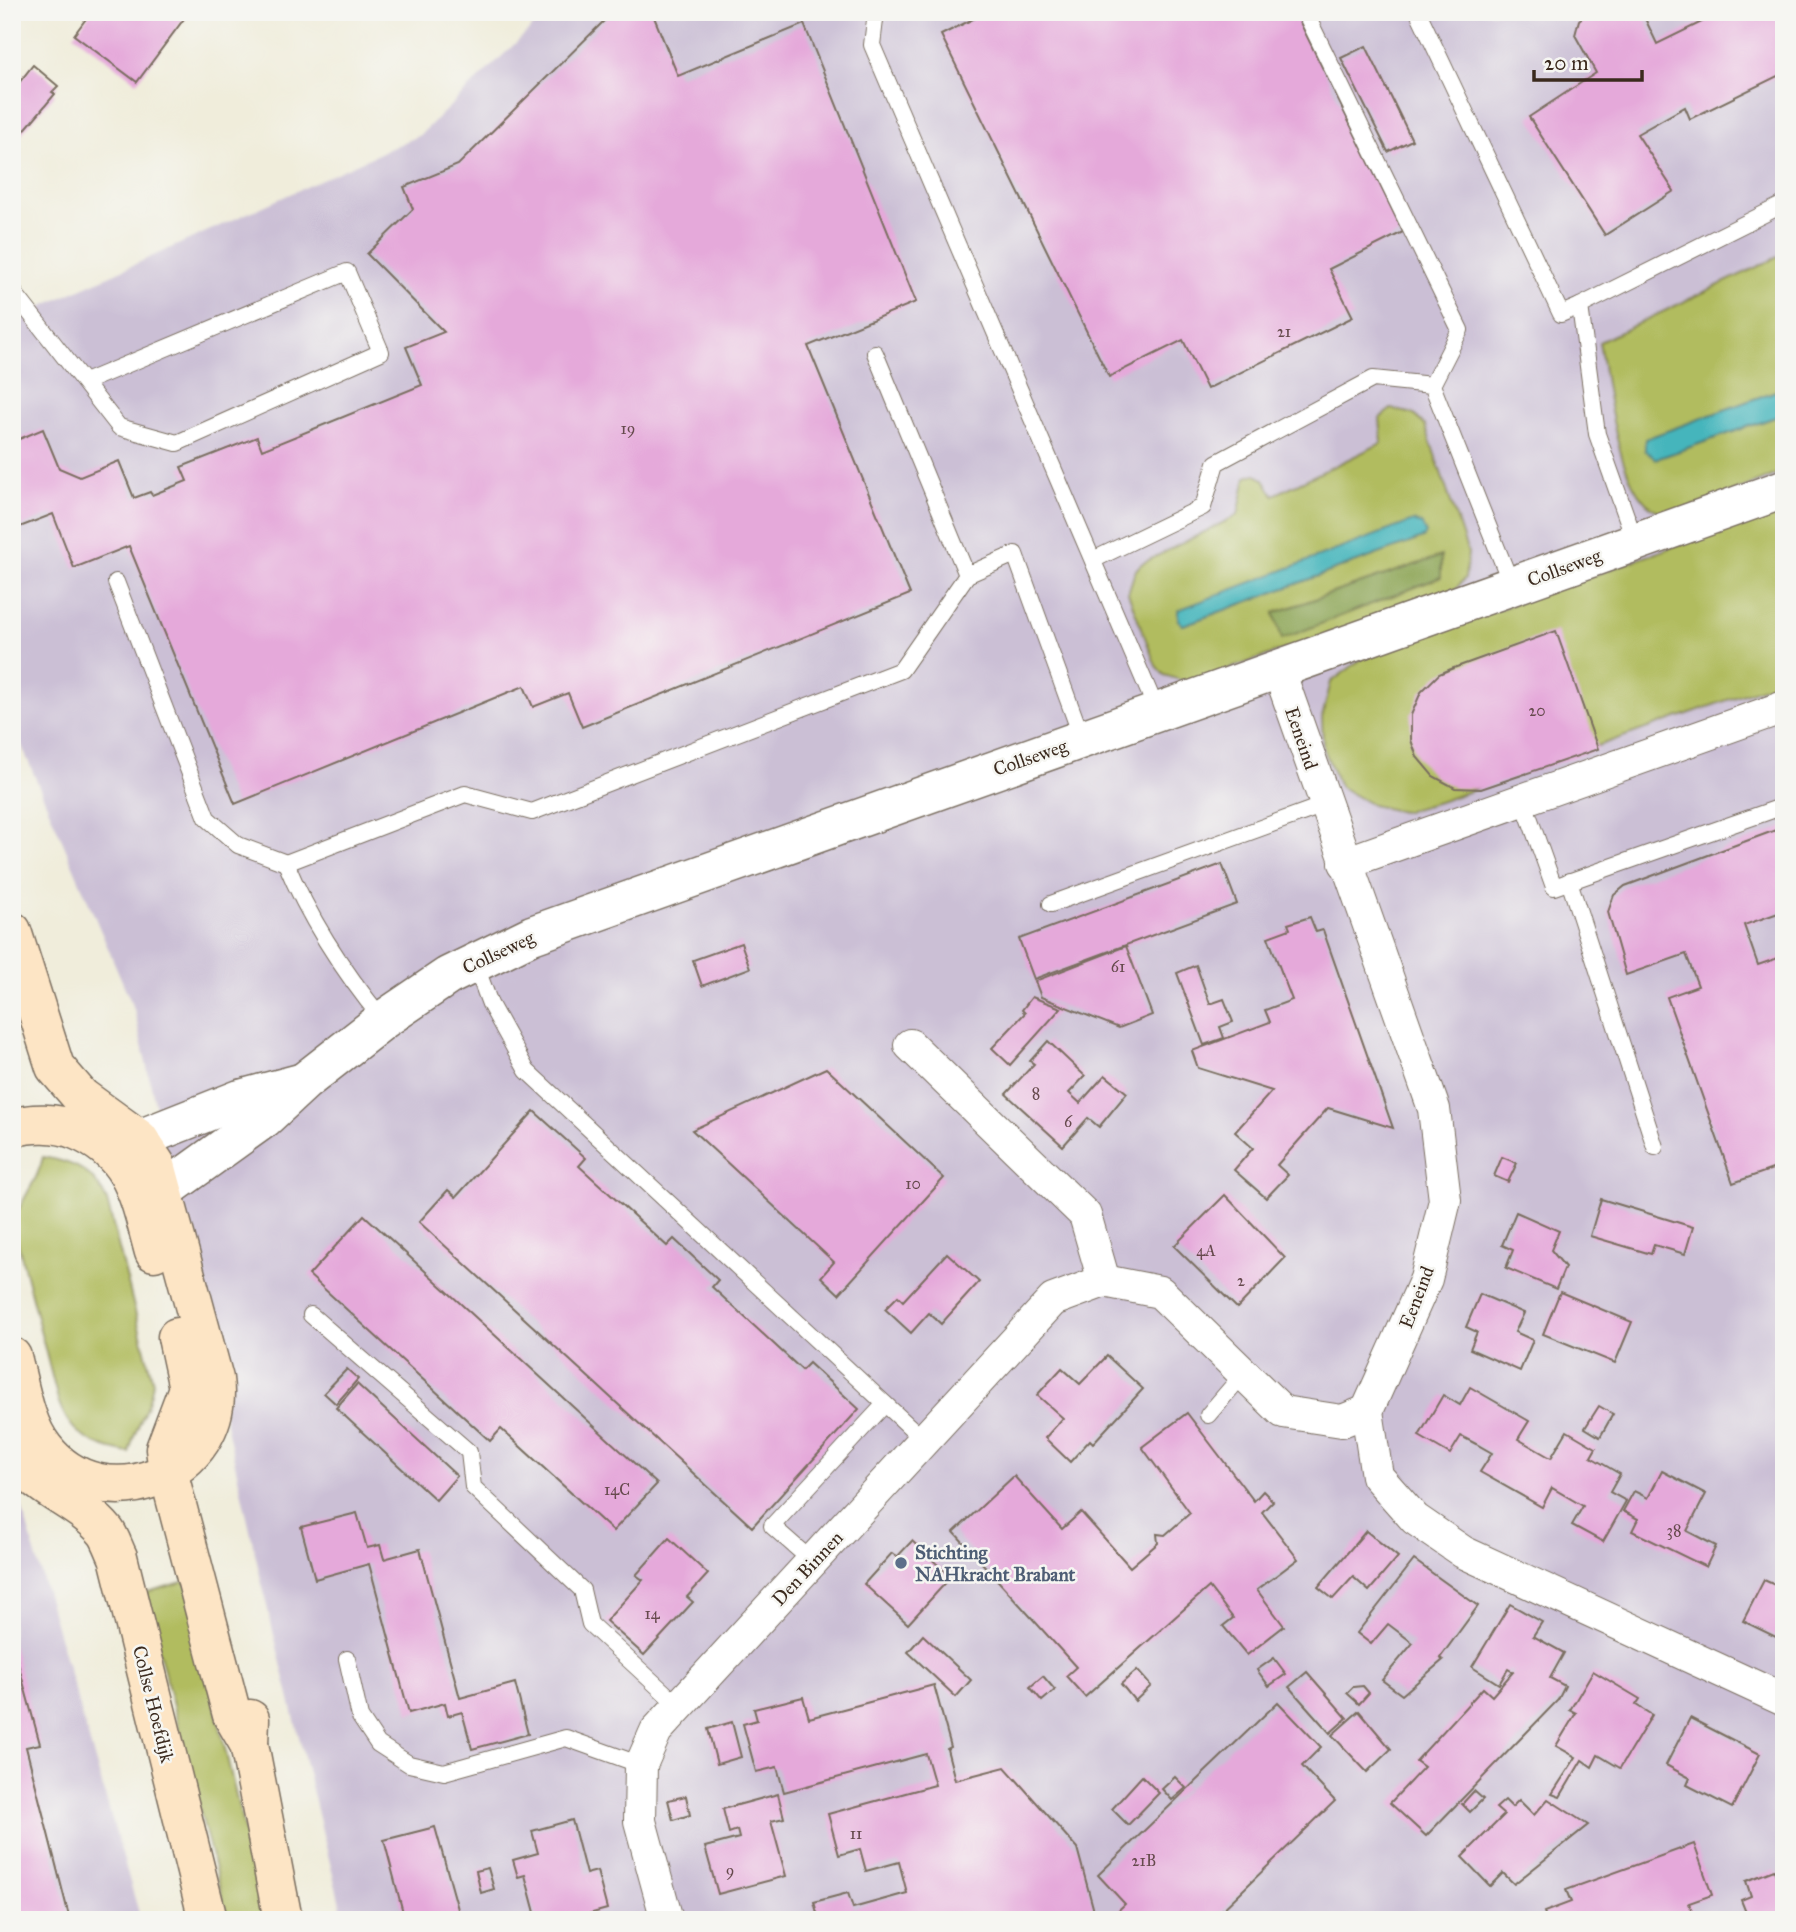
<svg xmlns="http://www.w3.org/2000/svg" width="1796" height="1932" font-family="'IM FELL Great Primer',serif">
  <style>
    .industrial { fill: #cbbfd5 }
    .green { fill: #b1bc5e; stroke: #76733e; stroke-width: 2; fill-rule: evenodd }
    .forest { fill: #8ca455; stroke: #64673a; stroke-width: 2 }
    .water { fill: #45b5bc; stroke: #40706d; stroke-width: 2 }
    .building { fill: #e5a9da }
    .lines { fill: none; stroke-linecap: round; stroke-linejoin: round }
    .service-casing { stroke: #7a6e60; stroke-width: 18 }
    .minor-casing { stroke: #7a6e60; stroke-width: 34 }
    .tertiary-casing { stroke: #7a6e60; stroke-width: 41 }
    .secondary-casing { stroke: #7a6e60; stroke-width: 41 }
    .service { stroke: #fff; stroke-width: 16 }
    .minor { stroke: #fff; stroke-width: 32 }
    .tertiary { stroke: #fff; stroke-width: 38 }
    .secondary { stroke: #fde5c5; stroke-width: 38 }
    .service-dot { fill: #5c6f8a; stroke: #f6f6f2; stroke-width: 2.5 }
    .labels { text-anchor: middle; stroke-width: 5; stroke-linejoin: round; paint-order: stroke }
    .number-label { font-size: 16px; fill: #664a4d }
    .street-label { font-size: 19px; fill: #3b2a1e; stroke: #f6f6f2 }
    .service-label { font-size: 19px; font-weight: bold; fill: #4e5e75; stroke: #f6f6f2; text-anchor: start }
  </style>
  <rect width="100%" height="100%" fill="#f6f6f2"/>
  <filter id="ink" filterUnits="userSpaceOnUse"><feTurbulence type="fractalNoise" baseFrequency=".0143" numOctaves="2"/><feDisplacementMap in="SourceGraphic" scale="14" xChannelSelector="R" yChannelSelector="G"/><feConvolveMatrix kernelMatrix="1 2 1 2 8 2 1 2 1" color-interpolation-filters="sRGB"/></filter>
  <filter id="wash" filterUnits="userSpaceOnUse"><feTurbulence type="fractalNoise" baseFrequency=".00686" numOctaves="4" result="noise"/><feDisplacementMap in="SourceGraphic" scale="28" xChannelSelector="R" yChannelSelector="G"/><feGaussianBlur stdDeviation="1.57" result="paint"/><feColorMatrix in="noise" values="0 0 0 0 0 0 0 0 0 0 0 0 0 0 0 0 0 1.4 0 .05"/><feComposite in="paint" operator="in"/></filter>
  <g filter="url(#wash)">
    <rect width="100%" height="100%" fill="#f0eddb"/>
    <g class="industrial">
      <polygon points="548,12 1784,12 1784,1918 1781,1920 344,1920 265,1598 134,1009 12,723 12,320 420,135"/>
      <polygon points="12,1471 31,1539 141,1920 12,1920"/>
    </g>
    <g class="green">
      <path d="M 1784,254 L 1784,388 L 1646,439 L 1656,459 L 1784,414 L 1784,472 C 1752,483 1703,506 1672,512 C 1618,521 1607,379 1599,342 Z"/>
      <path d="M 1391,409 L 1413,414 L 1425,425 L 1468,553 L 1465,578 L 1456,589 L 1189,683 L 1164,675 L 1156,666 L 1128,593 L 1135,571 L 1141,564 L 1238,515 L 1246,477 L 1255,474 L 1264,480 L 1274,495 L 1382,443 L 1380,418 ZM 1423,538 L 1183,625 L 1178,620 ZM 1441,557 L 1441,577 L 1282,638 L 1274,613 Z"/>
      <polygon points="1784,507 1784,680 1439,802 1402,812 1372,805 1339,786 1323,747 1322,717 1331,682 1363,658"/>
      <path d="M 43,1157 C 74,1162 94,1171 107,1201 L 153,1382 C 150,1408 134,1428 129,1453 C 94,1447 70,1436 58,1400 L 13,1224 C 20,1199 38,1182 43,1157 Z"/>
      <polygon points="186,1581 265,1920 228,1920 144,1593"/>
    </g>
    <polygon class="forest" points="1441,556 1441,577 1282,639 1274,613"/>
    <g class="water">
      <polygon points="1784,388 1784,414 1656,459 1645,450 1645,439"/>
      <polygon points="1413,521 1422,524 1426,534 1423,538 1183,625 1178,620 1178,610"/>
    </g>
    <g id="blocks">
      <g class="building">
        <polygon points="91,12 189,12 137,82 74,35"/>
        <polygon points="613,12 652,12 678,76 804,24 916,302 808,346 910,594 582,727 568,693 533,707 524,686 235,804 129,546 74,568 53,514 12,530 12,442 43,429 59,468 80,477 119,461 134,498 150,492 152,495 187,481 181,467 257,437 262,450 422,385 406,347 444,332 367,254 413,209 404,187 458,165"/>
        <polygon points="987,12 1295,12 1403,232 1329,269 1353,317 1207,389 1183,340 1109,377 941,35"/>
        <polygon points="1589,12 1642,12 1657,44 1722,12 1784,12 1784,73 1690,119 1685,107 1637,134 1674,191 1605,235 1529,117 1596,73 1575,35 1579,20"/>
        <polygon points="1366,46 1412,140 1388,152 1341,58"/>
        <polygon points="33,65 58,86 52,92 55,94 12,145 12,79 18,84"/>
        <polygon points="1556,631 1598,749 1481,789 1455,788 1433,776 1417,757 1411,740 1411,715 1421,692 1439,674 1451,669"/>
        <polygon points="1784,827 1784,911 1744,925 1758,965 1784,956 1784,1165 1733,1183 1667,997 1698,986 1686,954 1626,975 1608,912 1614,895 1625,886"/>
        <polygon points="1222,864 1237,904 1034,979 1019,939"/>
        <polygon points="1310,917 1316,932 1323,930 1393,1128 1328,1108 1277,1165 1288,1175 1266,1198 1234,1170 1253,1148 1235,1132 1272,1091 1198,1068 1192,1051 1270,1022 1265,1010 1292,1000 1268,937 1290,929 1288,924"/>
        <polygon points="741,943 750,968 702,986 693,960"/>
        <polygon points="1126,946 1152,1015 1119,1028 1041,997 1035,981"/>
        <polygon points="1196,965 1210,1004 1224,999 1233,1022 1220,1027 1224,1038 1204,1045 1177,973"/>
        <polygon points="1032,997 1061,1008 1010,1065 992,1048 1025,1013 1022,1010"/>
        <polygon points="1048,1041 1085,1076 1069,1093 1080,1103 1105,1075 1127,1093 1099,1127 1088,1118 1063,1146 1006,1094 1034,1064 1030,1061"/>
        <polygon points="826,1068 944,1178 839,1294 821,1277 834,1262 692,1130"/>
        <polygon points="534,1111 586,1158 579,1166 667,1246 674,1239 718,1280 712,1287 802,1370 809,1363 859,1409 752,1527 419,1222 448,1190 456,1197"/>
        <polygon points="1502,1157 1517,1163 1508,1182 1494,1176"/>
        <polygon points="1225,1195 1285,1258 1237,1308 1174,1246"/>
        <polygon points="1601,1199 1693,1227 1685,1254 1654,1245 1651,1254 1590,1236"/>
        <polygon points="1516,1212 1559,1231 1551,1250 1565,1267 1556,1289 1506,1268 1513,1250 1502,1245"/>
        <polygon points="364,1215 657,1484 613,1531 501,1429 490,1441 309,1275"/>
        <polygon points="947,1253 979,1282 941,1324 929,1313 911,1333 885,1309 898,1296 903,1301"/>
        <polygon points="1560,1292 1632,1322 1615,1363 1543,1334"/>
        <polygon points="1480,1294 1524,1313 1515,1332 1533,1340 1520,1371 1470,1349 1477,1332 1466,1327"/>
        <polygon points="1107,1356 1143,1389 1093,1443 1090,1440 1070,1462 1045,1438 1063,1418 1037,1395 1062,1368 1080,1384"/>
        <polygon points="347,1369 358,1379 336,1404 324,1393"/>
        <polygon points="357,1384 457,1476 436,1500 336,1408"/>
        <polygon points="1470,1387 1529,1421 1518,1439 1551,1458 1567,1431 1596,1448 1591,1457 1620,1474 1610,1492 1626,1501 1603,1542 1572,1525 1583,1506 1552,1488 1542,1507 1480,1472 1492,1453 1476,1444 1461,1436 1450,1454 1419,1436 1443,1395 1460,1405"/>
        <polygon points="1599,1406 1613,1414 1600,1437 1585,1428"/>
        <polygon points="1187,1413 1254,1501 1263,1491 1273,1501 1262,1512 1298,1559 1257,1590 1284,1626 1247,1655 1223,1626 1233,1618 1209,1587 1085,1697 1066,1676 1076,1667 954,1532 1014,1476 1062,1529 1081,1512 1130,1567 1158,1543 1157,1534 1165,1535 1190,1513 1142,1447"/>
        <polygon points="1784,1469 1784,1498 1777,1495"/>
        <polygon points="1662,1471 1706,1494 1687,1531 1716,1546 1706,1567 1632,1531 1638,1519 1623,1511 1634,1491 1648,1498"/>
        <polygon points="357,1513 367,1548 380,1545 384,1559 420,1549 460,1698 515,1683 528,1734 472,1749 462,1712 448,1716 445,1703 409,1713 369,1564 315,1579 301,1527"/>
        <polygon points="1366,1531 1398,1557 1369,1591 1353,1577 1333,1599 1318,1587"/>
        <polygon points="669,1538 708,1574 687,1597 693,1602 644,1655 606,1621 643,1580 636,1575"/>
        <polygon points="912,1541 951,1577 908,1624 864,1584 892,1553 897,1557"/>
        <polygon points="1414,1560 1478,1606 1440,1658 1443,1660 1402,1695 1382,1680 1413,1643 1388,1624 1371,1644 1357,1633"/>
        <polygon points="1764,1580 1784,1589 1784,1641 1743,1621"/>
        <polygon points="1510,1604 1542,1622 1533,1636 1564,1653 1550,1678 1565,1686 1558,1700 1426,1836 1390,1803 1424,1767 1416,1761 1483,1688 1492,1696 1513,1672 1508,1669 1499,1684 1472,1667"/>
        <polygon points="923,1635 971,1680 956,1697 908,1652"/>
        <polygon points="12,1641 40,1744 26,1747 70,1920 12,1920"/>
        <polygon points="1274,1658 1286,1674 1269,1686 1257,1670"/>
        <polygon points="1137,1670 1151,1686 1135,1701 1121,1684"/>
        <polygon points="1593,1671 1640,1699 1636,1705 1652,1715 1620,1768 1598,1755 1592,1767 1582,1760 1560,1797 1552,1794 1576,1757 1556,1746 1576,1713 1570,1710"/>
        <polygon points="1307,1672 1347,1718 1330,1733 1289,1687"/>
        <polygon points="1043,1676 1055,1690 1042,1701 1030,1687"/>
        <polygon points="934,1685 951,1747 947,1749 955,1780 1005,1767 1077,1848 1094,1911 1060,1920 819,1920 814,1902 848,1893 853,1908 907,1893 899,1862 866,1871 860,1849 839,1855 828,1814 935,1785 926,1754 784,1792 777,1767 756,1772 743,1724 757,1720 754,1709 803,1697 809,1718"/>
        <polygon points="1363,1686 1369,1693 1359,1704 1347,1693 1353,1687"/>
        <polygon points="1278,1702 1321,1747 1302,1766 1335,1801 1212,1920 1108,1920 1125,1904 1098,1875"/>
        <polygon points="1359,1711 1391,1749 1367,1772 1332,1735"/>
        <polygon points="1690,1718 1760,1754 1732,1808 1687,1785 1690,1778 1666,1765"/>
        <polygon points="732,1722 741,1757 717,1764 708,1729"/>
        <polygon points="1142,1776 1159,1793 1128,1825 1112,1809"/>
        <polygon points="1175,1777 1186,1788 1172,1800 1162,1789"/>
        <polygon points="1474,1791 1483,1799 1470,1812 1462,1804"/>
        <polygon points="778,1794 784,1818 771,1821 786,1876 718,1894 705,1847 739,1838 737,1830 729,1833 723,1809"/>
        <polygon points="686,1796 690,1815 673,1820 668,1800"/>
        <polygon points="1548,1799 1588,1825 1514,1884 1503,1873 1490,1886 1462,1857 1504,1815 1496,1808 1505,1800 1512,1807 1519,1800 1534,1815"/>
        <polygon points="572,1820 586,1874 597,1871 607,1909 567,1920 537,1920 525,1875 518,1877 513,1860 538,1853 532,1831"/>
        <polygon points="435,1827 461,1920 405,1920 384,1840"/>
        <polygon points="1694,1844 1712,1895 1689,1903 1695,1920 1547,1920 1544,1912 1571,1902 1566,1890"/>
        <polygon points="488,1868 494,1889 481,1893 476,1871"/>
        <polygon points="1774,1870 1776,1875 1784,1872 1784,1920 1749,1920 1741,1900 1751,1896 1746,1881"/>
      </g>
    </g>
  </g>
  <g filter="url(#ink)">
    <use href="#blocks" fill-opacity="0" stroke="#7a6e60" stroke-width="2"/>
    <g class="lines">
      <g class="service-casing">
        <g id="service">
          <polyline points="876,12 872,45 1158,713"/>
          <polyline points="1305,12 1460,330 1432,385"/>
          <polyline points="1418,12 1561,314 1580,306"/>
          <polyline points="12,290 119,427 177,443 381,352 347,272 85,382"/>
          <polyline points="875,353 967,575 1015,554 1082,738"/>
          <polyline points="1635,541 1597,434 1580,306 1784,204"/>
          <polyline points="1093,560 1203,507 1216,463 1373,379 1432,385 1512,586"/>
          <polyline points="116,582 207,818 238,845 286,863"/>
          <polyline points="1523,800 1554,887 1784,806"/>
          <polyline points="1569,881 1655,1147"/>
          <polyline points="1051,904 1324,805"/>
          <polyline points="474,961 490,1004 527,1071 925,1441"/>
          <path d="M 383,1020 C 343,971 310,921 286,863 L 465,794 L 532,812 L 901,670 L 967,575"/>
          <polyline points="311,1315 469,1452 473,1487 582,1590 590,1624 679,1706"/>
          <polyline points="1208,1415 1244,1373"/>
          <polyline points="813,1562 772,1526 885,1404"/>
          <polyline points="347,1659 360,1717 378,1744 409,1764 444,1772 566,1738 641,1765"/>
        </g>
      </g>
      <g class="minor-casing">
        <g id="minor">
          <polyline points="1279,671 1434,1109 1445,1200 1426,1279 1367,1411 1377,1476 1415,1519 1463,1552 1784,1700"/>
          <polyline points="1345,863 1784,707"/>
          <polyline points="910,1045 1085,1215 1104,1281"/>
          <polyline points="667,1920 640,1821 641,1765 656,1731 1053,1300 1104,1281 1160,1292 1283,1412 1342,1421 1367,1411"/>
        </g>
      </g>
      <g class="tertiary-casing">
        <g id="tertiary">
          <polyline points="139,1139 240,1099 300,1083"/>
          <polyline points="165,1190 265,1118 305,1081 383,1020 448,976 532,935 1784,489"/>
        </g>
      </g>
      <g class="secondary-casing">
        <g id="secondary">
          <path d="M 12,931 L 55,1067 L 81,1097 L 139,1139 L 156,1165 L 214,1379 C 227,1473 102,1524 44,1448 C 25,1424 20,1387 12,1357"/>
          <path d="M 12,1128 C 32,1122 56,1122 76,1130 C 134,1154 139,1198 154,1252"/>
          <polyline points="177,1337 188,1388 165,1449 168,1471 232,1715 249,1744"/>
          <path d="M 12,1449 C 31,1489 79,1499 106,1532 C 111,1539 114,1549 118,1557 L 208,1920"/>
          <polyline points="250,1719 249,1744 283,1920"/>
        </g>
      </g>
      <use href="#service" class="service"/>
      <use href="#minor" class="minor"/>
      <use href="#tertiary" class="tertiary"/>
      <use href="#secondary" class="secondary"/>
    </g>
  </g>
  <circle class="service-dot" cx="901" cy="1563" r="7"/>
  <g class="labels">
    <g class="number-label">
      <text x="1284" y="337">21</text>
      <text x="628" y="434">19</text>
      <text x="1537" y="716">20</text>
      <text x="1118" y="972">61</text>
      <text x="1036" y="1099">8</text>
      <text x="1068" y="1127">6</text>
      <text x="913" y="1189">10</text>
      <text x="1206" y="1256">4A</text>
      <text x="1241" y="1286">2</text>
      <text x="617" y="1495">14C</text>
      <text x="1674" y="1536">38</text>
      <text x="652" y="1619">14</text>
      <text x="856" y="1839">11</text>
      <text x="1144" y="1866">21B</text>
      <text x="730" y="1876">9</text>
    </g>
    <g class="street-label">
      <text transform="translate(1564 567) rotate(-20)" y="7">Collseweg</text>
      <text transform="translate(1302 738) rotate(71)" y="7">Eeneind</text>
      <text transform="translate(1030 757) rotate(-19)" y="7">Collseweg</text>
      <text transform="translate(498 952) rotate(-25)" y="7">Collseweg</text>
      <text transform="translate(1416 1297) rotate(-69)" y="7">Eeneind</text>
      <text transform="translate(807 1568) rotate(-47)" y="7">Den Binnen</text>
      <text transform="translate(154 1704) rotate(76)" y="7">Collse Hoefdijk</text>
    </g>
    <g class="service-label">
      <text x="915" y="1559">Stichting<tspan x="915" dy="22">NAHkracht Brabant</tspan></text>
    </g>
  </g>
  <rect width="1796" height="1932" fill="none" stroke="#f6f6f2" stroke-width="42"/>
  <path d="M1534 70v10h108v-10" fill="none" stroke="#3b2a1e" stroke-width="3.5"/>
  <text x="1544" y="70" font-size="21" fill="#3b2a1e" stroke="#f6f6f2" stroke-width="5" paint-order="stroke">20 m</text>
</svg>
